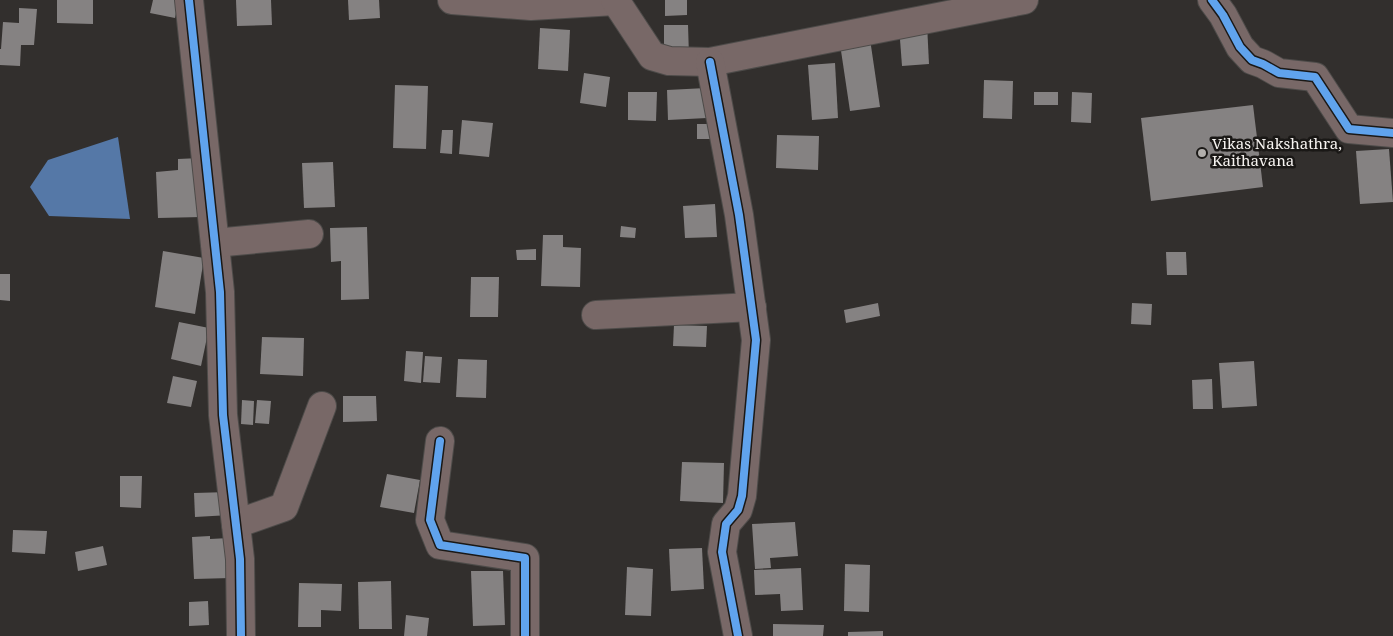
<svg xmlns="http://www.w3.org/2000/svg" width="1393" height="636" font-family="'Noto Serif',serif">
  <style>
    .water { fill: #5578a7 }
    .building { fill: #858282 }
    .lines { fill: none; stroke-linecap: round; stroke-linejoin: round }
    .minor-casing { stroke: #4d4b49; stroke-width: 30 }
    .minor { stroke: #786867; stroke-width: 28 }
    .cycleway-casing { stroke: #1a1816; stroke-width: 11 }
    .cycleway { stroke: #60a3ed; stroke-width: 8 }
    .poi-dot { fill: #b2afac; stroke: #1a1816; stroke-width: 2 }
    .labels { text-anchor: middle; stroke-width: 5; stroke-linejoin: round; paint-order: stroke }
    .poi-label { font-size: 15px; fill: #f7f4f1; stroke: #1a1816; text-anchor: start }
  </style>
  <rect width="100%" height="100%" fill="#322f2d"/>
  <polygon class="water" points="118,137 130,219 49,216 30,187 48,160"/>
  <g class="building">
    <polygon points="57,0 93,0 93,24 57,23"/>
    <polygon points="153,0 179,0 175,18 150,13"/>
    <polygon points="236,0 271,0 272,25 237,26"/>
    <polygon points="348,0 379,0 380,18 349,20"/>
    <polygon points="665,0 687,0 687,15 665,16"/>
    <polygon points="19,8 37,9 34,45 21,45 20,66 0,65 0,49 1,49 3,22 19,23"/>
    <polygon points="927,24 929,64 902,66 899,26"/>
    <polygon points="664,25 688,25 689,57 664,57"/>
    <polygon points="540,28 570,30 568,71 538,69"/>
    <polygon points="870,39 880,107 850,111 840,44"/>
    <polygon points="835,63 838,118 812,120 808,65"/>
    <polygon points="584,73 610,77 606,107 580,103"/>
    <polygon points="984,80 1013,81 1012,119 983,118"/>
    <polygon points="395,85 428,86 426,149 393,148"/>
    <polygon points="706,88 707,118 668,120 667,90"/>
    <polygon points="628,92 657,92 656,121 628,120"/>
    <rect x="1034" y="92" width="24" height="13"/>
    <polygon points="1072,92 1092,93 1091,123 1071,122"/>
    <polygon points="1253,105 1263,187 1151,201 1141,118"/>
    <polygon points="462,120 493,123 489,157 459,154"/>
    <rect x="697" y="124" width="14" height="15"/>
    <polygon points="442,130 453,130 452,154 440,153"/>
    <polygon points="777,135 819,136 818,170 776,168"/>
    <polygon points="1389,149 1393,202 1360,204 1356,151"/>
    <polygon points="200,158 202,217 158,218 156,172 178,170 178,159"/>
    <polygon points="333,162 335,207 304,208 302,163"/>
    <polygon points="715,204 717,237 685,238 683,206"/>
    <polygon points="621,226 636,228 635,238 620,237"/>
    <polygon points="367,227 369,299 341,300 341,261 331,262 330,228"/>
    <polygon points="543,235 563,235 563,247 581,248 580,287 541,286"/>
    <polygon points="536,249 536,260 517,260 516,250"/>
    <polygon points="163,251 204,258 195,314 155,307"/>
    <polygon points="1166,252 1186,252 1187,275 1167,275"/>
    <polygon points="0,274 10,274 10,301 0,300"/>
    <polygon points="471,277 499,277 498,317 470,317"/>
    <polygon points="878,303 880,316 846,323 844,310"/>
    <polygon points="1132,303 1152,304 1151,325 1131,324"/>
    <polygon points="179,322 209,328 201,366 171,359"/>
    <polygon points="674,325 707,326 706,347 673,346"/>
    <polygon points="262,337 304,338 303,376 260,374"/>
    <polygon points="406,351 423,352 421,383 404,381"/>
    <polygon points="425,356 442,357 440,383 423,382"/>
    <polygon points="458,359 487,360 486,398 456,397"/>
    <polygon points="1254,361 1257,406 1222,408 1219,363"/>
    <polygon points="173,376 197,381 191,407 167,403"/>
    <polygon points="1212,379 1213,409 1193,409 1192,380"/>
    <polygon points="343,396 376,396 377,421 343,422"/>
    <polygon points="242,400 254,401 253,425 241,424"/>
    <polygon points="257,400 271,401 269,424 255,423"/>
    <polygon points="682,462 724,463 723,503 680,501"/>
    <polygon points="387,474 420,480 414,513 380,507"/>
    <polygon points="120,476 142,476 141,508 120,507"/>
    <polygon points="229,492 230,515 195,517 194,493"/>
    <polygon points="795,522 798,556 770,558 771,568 755,569 752,524"/>
    <polygon points="13,530 47,531 45,554 12,552"/>
    <polygon points="210,536 210,539 229,538 231,578 194,579 192,537"/>
    <polygon points="103,546 107,565 78,571 75,552"/>
    <polygon points="702,548 704,589 671,591 669,549"/>
    <polygon points="845,564 870,565 869,612 844,611"/>
    <polygon points="627,567 653,569 651,616 625,615"/>
    <polygon points="801,568 803,610 781,611 780,594 755,595 754,570"/>
    <polygon points="471,571 503,571 505,625 473,626"/>
    <polygon points="391,581 392,629 359,629 358,582"/>
    <polygon points="299,583 342,584 341,611 321,610 321,627 298,627"/>
    <polygon points="208,601 209,625 189,626 189,602"/>
    <polygon points="406,615 429,618 427,636 404,636"/>
    <polygon points="773,624 824,625 823,636 773,636"/>
    <polygon points="883,631 883,636 848,636 848,632"/>
  </g>
  <g class="lines">
    <g class="minor-casing">
      <g id="minor">
        <polyline points="189,0 220,292 223,415 240,559 241,636"/>
        <polyline points="452,0 531,6 615,1"/>
        <polyline points="615,0 652,56 669,61 710,62 1024,0"/>
        <polyline points="1212,0 1223,15 1240,47 1252,60 1263,64 1279,73 1315,77 1349,129 1393,133"/>
        <polyline points="710,62 739,215 756,340 742,496 738,510 726,524 722,552 738,636"/>
        <polyline points="215,243 309,234"/>
        <polyline points="596,315 752,307"/>
        <polyline points="440,441 430,520 440,545 525,558 525,636"/>
        <polyline points="236,524 284,507 322,406"/>
      </g>
    </g>
    <use href="#minor" class="minor"/>
    <g class="cycleway-casing">
      <g id="cycleway">
        <polyline points="189,0 220,292 223,415 240,559 241,636"/>
        <polyline points="1212,0 1223,15 1240,47 1252,60 1263,64 1279,73 1315,77 1349,129 1393,133"/>
        <polyline points="710,62 739,215 756,340 742,496 738,510 726,524 722,552 738,636"/>
        <polyline points="440,441 430,520 440,545 525,558 525,636"/>
      </g>
    </g>
    <use href="#cycleway" class="cycleway"/>
  </g>
  <circle class="poi-dot" cx="1202" cy="153" r="5"/>
  <g class="labels">
    <g class="poi-label">
      <text x="1212" y="149">Vikas Nakshathra,<tspan x="1212" dy="17">Kaithavana</tspan></text>
    </g>
  </g>
</svg>
